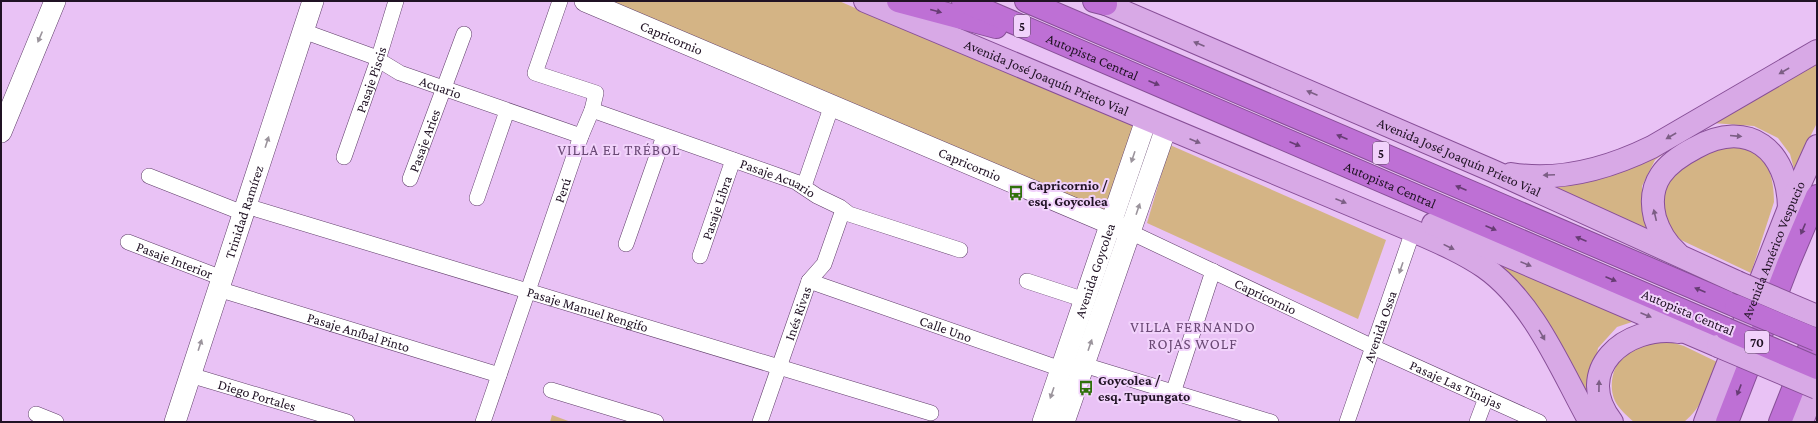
<svg xmlns="http://www.w3.org/2000/svg" width="1818" height="423" font-family="'Crimson Pro',serif">
  <style>
    .green { fill: #d4b485 }
    .lines { fill: none; stroke-linecap: round; stroke-linejoin: round }
    .street-casing { stroke: #5f3e69; stroke-width: 16 }
    .secondary-casing { stroke: #5f3e69; stroke-width: 22 }
    .primary-casing { stroke: #874f97; stroke-width: 24 }
    .highway-casing { stroke: #874f97; stroke-width: 24 }
    .street { stroke: #fff; stroke-width: 15 }
    .secondary { stroke: #fff; stroke-width: 21 }
    .primary { stroke: #d8a9e6; stroke-width: 22 }
    .highway { stroke: #be70d5; stroke-width: 22 }
    .primary-bridge-casing { stroke: #874f97; stroke-width: 24; stroke-linecap: butt }
    .highway-bridge-casing { stroke: #874f97; stroke-width: 24; stroke-linecap: butt }
    .primary-bridge { stroke: #d8a9e6; stroke-width: 22 }
    .highway-bridge { stroke: #be70d5; stroke-width: 22 }
    .oneway { fill: #673c74 }
    .oneway2 { fill: #9b949c }
    .oneway3 { fill: #7c5e85 }
    .labels { text-anchor: middle; stroke-width: 4; stroke-linejoin: round; paint-order: stroke }
    .shield { fill: #f1d2fb; stroke: #5f4c64; stroke-width: 1 }
    .shield-label { font-size: 13px; font-weight: bold; fill: #201224 }
    .street-label { font-size: 14px; fill: #201224; stroke: #f1d2fb }
    .poi-label { font-size: 14px; font-weight: bold; fill: #201224; stroke: #f1d2fb; text-anchor: start }
    .neighbourhood-label { font-size: 15px; letter-spacing: 1px; fill: #694874; stroke: #f1d2fb }
  </style>
  <rect width="100%" height="100%" fill="#e9c2f5"/>
  <g class="green">
    <polygon points="605,1 839,1 992,67 1130,121 1138,130 1109,211 1099,212"/>
    <polygon points="1817,61 1817,123 1794,169 1790,154 1778,138 1754,126 1712,123 1678,143 1655,160 1642,186 1644,212 1657,236 1545,182 1598,180 1638,164"/>
    <polygon points="1170,145 1386,240 1358,319 1147,223"/>
    <path d="M 1724,146 C 1732,147 1742,147 1749,149 C 1770,157 1774,183 1774,202 L 1751,273 L 1681,240 L 1670,230 L 1665,218 L 1663,204 L 1664,190 L 1675,169 Z"/>
    <polygon points="1504,257 1644,318 1617,327 1598,348 1592,377 1597,413 1498,273"/>
    <path d="M 1667,341 L 1684,346 L 1717,362 C 1709,385 1703,407 1684,422 L 1634,422 C 1627,416 1619,409 1615,401 C 1606,380 1617,355 1636,345 C 1644,341 1658,342 1667,341 Z"/>
    <polygon points="552,415 571,422 550,422"/>
  </g>
  <g class="lines">
    <g class="street-casing">
      <g id="street">
        <path id="s1" d="M 303,31 L 372,56 L 400,73 L 581,136"/>
        <path id="s2" d="M 592,110 L 796,182 L 817,196 L 840,207 L 849,214 L 960,250"/>
        <path id="s3" d="M 344,157 L 378,60 L 396,1"/>
        <polyline points="149,176 243,213"/>
        <path id="s4" d="M 410,179 L 464,34"/>
        <polyline points="804,186 832,105"/>
        <polyline points="477,198 507,111"/>
        <path id="s5" d="M 246,206 L 931,413"/>
        <path id="s6" d="M 1130,232 L 1373,347 L 1539,422"/>
        <path id="s7" d="M 128,242 L 222,278"/>
        <polyline points="626,244 664,136"/>
        <path id="s8" d="M 700,256 L 733,160"/>
        <path id="s9" d="M 809,281 L 1061,369 L 1084,365 L 1271,422"/>
        <polyline points="1027,281 1085,300"/>
        <path id="s10" d="M 218,289 L 499,375"/>
        <path id="s11" d="M 190,375 L 347,422"/>
        <polyline points="551,390 656,422"/>
        <polyline points="1173,393 1213,271"/>
        <polyline points="36,414 56,422"/>
        <path id="s12" d="M 483,422 L 581,136 L 592,110 L 596,93 L 535,73 L 560,1"/>
        <path id="s13" d="M 760,422 L 809,281 L 824,264 L 843,210"/>
        <path id="s14" d="M 1347,422 L 1413,231"/>
        <polyline points="1477,422 1486,398"/>
      </g>
    </g>
    <g class="secondary-casing">
      <g id="secondary">
        <path id="s15" d="M 585,1 L 1130,232"/>
        <polyline points="1,132 55,1"/>
        <path id="s16" d="M 175,422 L 313,1"/>
        <path id="s17" d="M 1043,422 L 1146,120"/>
        <polyline points="1064,422 1166,128"/>
      </g>
    </g>
    <g class="primary-casing">
      <g id="primary">
        <path id="s18" d="M 865,1 L 1413,231 C 1438,242 1462,252 1484,267 C 1534,302 1561,370 1590,422"/>
        <path id="s19" d="M 1106,4 L 1493,171 L 1737,282"/>
        <path d="M 1511,174 C 1559,182 1609,168 1652,147 L 1817,51"/>
        <polyline points="1433,224 1718,346"/>
        <path d="M 1677,253 C 1667,244 1659,231 1655,218 C 1646,182 1666,163 1695,148 C 1749,118 1788,150 1789,208"/>
        <path d="M 1612,422 C 1572,371 1625,324 1679,332"/>
        <path id="s20" d="M 1705,422 L 1789,208 L 1817,146"/>
        <polyline points="1802,422 1817,381"/>
      </g>
    </g>
    <g class="highway-casing">
      <g id="highway">
        <polyline points="898,1 996,27"/>
        <path id="s21" d="M 963,1 L 1726,329"/>
        <polyline points="1026,1 1736,306"/>
        <polyline points="1094,1 1106,4"/>
        <polyline points="1727,422 1789,262 1817,196"/>
        <polyline points="1780,422 1817,329"/>
      </g>
    </g>
    <use href="#street" class="street"/>
    <use href="#secondary" class="secondary"/>
    <use href="#primary" class="primary"/>
    <use href="#highway" class="highway"/>
    <g class="primary-bridge-casing">
      <g id="primary-bridge">
        <polyline points="1737,282 1817,316"/>
        <polyline points="1718,346 1817,388"/>
      </g>
    </g>
    <g class="highway-bridge-casing">
      <g id="highway-bridge">
        <polyline points="1736,306 1817,340"/>
        <polyline points="1726,329 1817,368"/>
      </g>
    </g>
    <use href="#primary-bridge" class="primary-bridge"/>
    <use href="#highway-bridge" class="highway-bridge"/>
  </g>
  <defs><path id="oneway-solid" d="M-6-.8H1V-3.2L6.5 0L1 3.2V.8H-6Z"/></defs>
  <g class="oneway">
    <use href="#oneway-solid" transform="translate(936 11) rotate(15)"/>
    <use href="#oneway-solid" transform="translate(1154 83) rotate(23)"/>
    <use href="#oneway-solid" transform="translate(1342 137) rotate(-157)"/>
    <use href="#oneway-solid" transform="translate(1295 144) rotate(23)"/>
    <use href="#oneway-solid" transform="translate(1461 188) rotate(-157)"/>
    <use href="#oneway-solid" transform="translate(1491 228) rotate(23)"/>
    <use href="#oneway-solid" transform="translate(1803 229) rotate(113)"/>
    <use href="#oneway-solid" transform="translate(1581 239) rotate(-157)"/>
    <use href="#oneway-solid" transform="translate(1611 279) rotate(23)"/>
    <use href="#oneway-solid" transform="translate(1700 290) rotate(-157)"/>
    <use href="#oneway-solid" transform="translate(1739 390) rotate(111)"/>
  </g>
  <g class="oneway2">
    <use href="#oneway-solid" transform="translate(40 37) rotate(113)"/>
    <use href="#oneway-solid" transform="translate(267 142) rotate(-72)"/>
    <use href="#oneway-solid" transform="translate(1133 157) rotate(109)"/>
    <use href="#oneway-solid" transform="translate(1138 209) rotate(-71)"/>
    <use href="#oneway-solid" transform="translate(1401 268) rotate(109)"/>
    <use href="#oneway-solid" transform="translate(200 345) rotate(-72)"/>
    <use href="#oneway-solid" transform="translate(1090 345) rotate(-71)"/>
    <use href="#oneway-solid" transform="translate(1052 393) rotate(109)"/>
  </g>
  <g class="oneway3">
    <use href="#oneway-solid" transform="translate(1199 44) rotate(-157)"/>
    <use href="#oneway-solid" transform="translate(1784 71) rotate(150)"/>
    <use href="#oneway-solid" transform="translate(1312 93) rotate(-157)"/>
    <use href="#oneway-solid" transform="translate(1671 136) rotate(150)"/>
    <use href="#oneway-solid" transform="translate(1736 136) rotate(5)"/>
    <use href="#oneway-solid" transform="translate(1195 141) rotate(23)"/>
    <use href="#oneway-solid" transform="translate(1549 175) rotate(178)"/>
    <use href="#oneway-solid" transform="translate(1341 201) rotate(22)"/>
    <use href="#oneway-solid" transform="translate(1655 215) rotate(-103)"/>
    <use href="#oneway-solid" transform="translate(1449 247) rotate(26)"/>
    <use href="#oneway-solid" transform="translate(1526 264) rotate(23)"/>
    <use href="#oneway-solid" transform="translate(1646 315) rotate(23)"/>
    <use href="#oneway-solid" transform="translate(1542 335) rotate(60)"/>
    <use href="#oneway-solid" transform="translate(1599 386) rotate(-89)"/>
  </g>
  <defs>
    <g id="bus-bare" transform="scale(1.2)"><path d="M-5-6H5V4H4V6H2V4H-2V6H-4V4H-5ZM-3.5-4V0h7V-4ZM-3.5 1.2v1.5H-2V1.2ZM2 1.2v1.5H3.5V1.2Z" fill="#2f710b" stroke="#f1d2fb" stroke-width="2.5" paint-order="stroke"/></g>
  </defs>
  <g fill-rule="evenodd">
    <use href="#bus-bare" x="1016" y="193"/>
    <use href="#bus-bare" x="1086" y="388"/>
  </g>
  <g class="labels">
    <g class="shield">
      <rect x="1014" y="15" width="16" height="22" rx="3"/>
      <rect x="1373" y="142" width="16" height="22" rx="3"/>
      <rect x="1745" y="331" width="24" height="22" rx="3"/>
    </g>
    <g class="shield-label">
      <text x="1022" y="31">5</text>
      <text x="1381" y="158">5</text>
      <text x="1757" y="347">70</text>
    </g>
    <g class="street-label">
      <text dy="5" stroke="none"><textPath href="#s15" startOffset="94">Capricornio</textPath></text>
      <text dy="5" stroke="none"><textPath href="#s21" startOffset="141">Autopista Central</textPath></text>
      <text dy="5" stroke="none"><textPath href="#s18" startOffset="197">Avenida José Joaquín Prieto Vial</textPath></text>
      <text dy="5" stroke="none"><textPath href="#s3" startOffset="82">Pasaje Piscis</textPath></text>
      <text dy="5" stroke="none"><textPath href="#s1" startOffset="149">Acuario</textPath></text>
      <text dy="5" stroke="none"><textPath href="#s4" startOffset="41">Pasaje Aries</textPath></text>
      <text dy="5" stroke="none"><textPath href="#s19" startOffset="385">Avenida José Joaquín Prieto Vial</textPath></text>
      <text dy="5" stroke="none"><textPath href="#s15" startOffset="418">Capricornio</textPath></text>
      <text dy="5" stroke="none"><textPath href="#s2" startOffset="198">Pasaje Acuario</textPath></text>
      <text dy="5" stroke="none"><textPath href="#s21" startOffset="465">Autopista Central</textPath></text>
      <text dy="5" stroke="none"><textPath href="#s12" startOffset="245">Perú</textPath></text>
      <text dy="5" stroke="none"><textPath href="#s8" startOffset="51">Pasaje Libra</textPath></text>
      <text dy="5" stroke="none"><textPath href="#s16" startOffset="221">Trinidad Ramírez</textPath></text>
      <text dy="5" stroke="none"><textPath href="#s20" startOffset="185">Avenida Américo Vespucio</textPath></text>
      <text dy="5" stroke="none"><textPath href="#s7" startOffset="50">Pasaje Interior</textPath></text>
      <text dy="5" stroke="none"><textPath href="#s17" startOffset="160">Avenida Goycolea</textPath></text>
      <text dy="5" stroke="none"><textPath href="#s6" startOffset="150">Capricornio</textPath></text>
      <text dy="5" stroke="none"><textPath href="#s5" startOffset="357">Pasaje Manuel Rengifo</textPath></text>
      <text transform="translate(1688 312) rotate(23)" y="5">Autopista Central</text>
      <text dy="5" stroke="none"><textPath href="#s13" startOffset="115">Inés Rivas</textPath></text>
      <text dy="5" stroke="none"><textPath href="#s14" startOffset="101">Avenida Ossa</textPath></text>
      <text dy="5" stroke="none"><textPath href="#s9" startOffset="145">Calle Uno</textPath></text>
      <text dy="5" stroke="none"><textPath href="#s10" startOffset="147">Pasaje Aníbal Pinto</textPath></text>
      <text dy="5" stroke="none"><textPath href="#s6" startOffset="360">Pasaje Las Tinajas</textPath></text>
      <text dy="5" stroke="none"><textPath href="#s11" startOffset="70">Diego Portales</textPath></text>
    </g>
    <g class="poi-label">
      <text x="1028" y="190">Capricornio /<tspan x="1028" dy="16">esq. Goycolea</tspan></text>
      <text x="1098" y="385">Goycolea /<tspan x="1098" dy="16">esq. Tupungato</tspan></text>
    </g>
    <g class="neighbourhood-label">
      <text x="619" y="155">VILLA EL TRÉBOL</text>
      <text x="1193" y="332">VILLA FERNANDO<tspan x="1193" dy="17">ROJAS WOLF</tspan></text>
    </g>
  </g>
  <rect width="1818" height="423" fill="none" stroke="#201224" stroke-width="4"/>
</svg>
